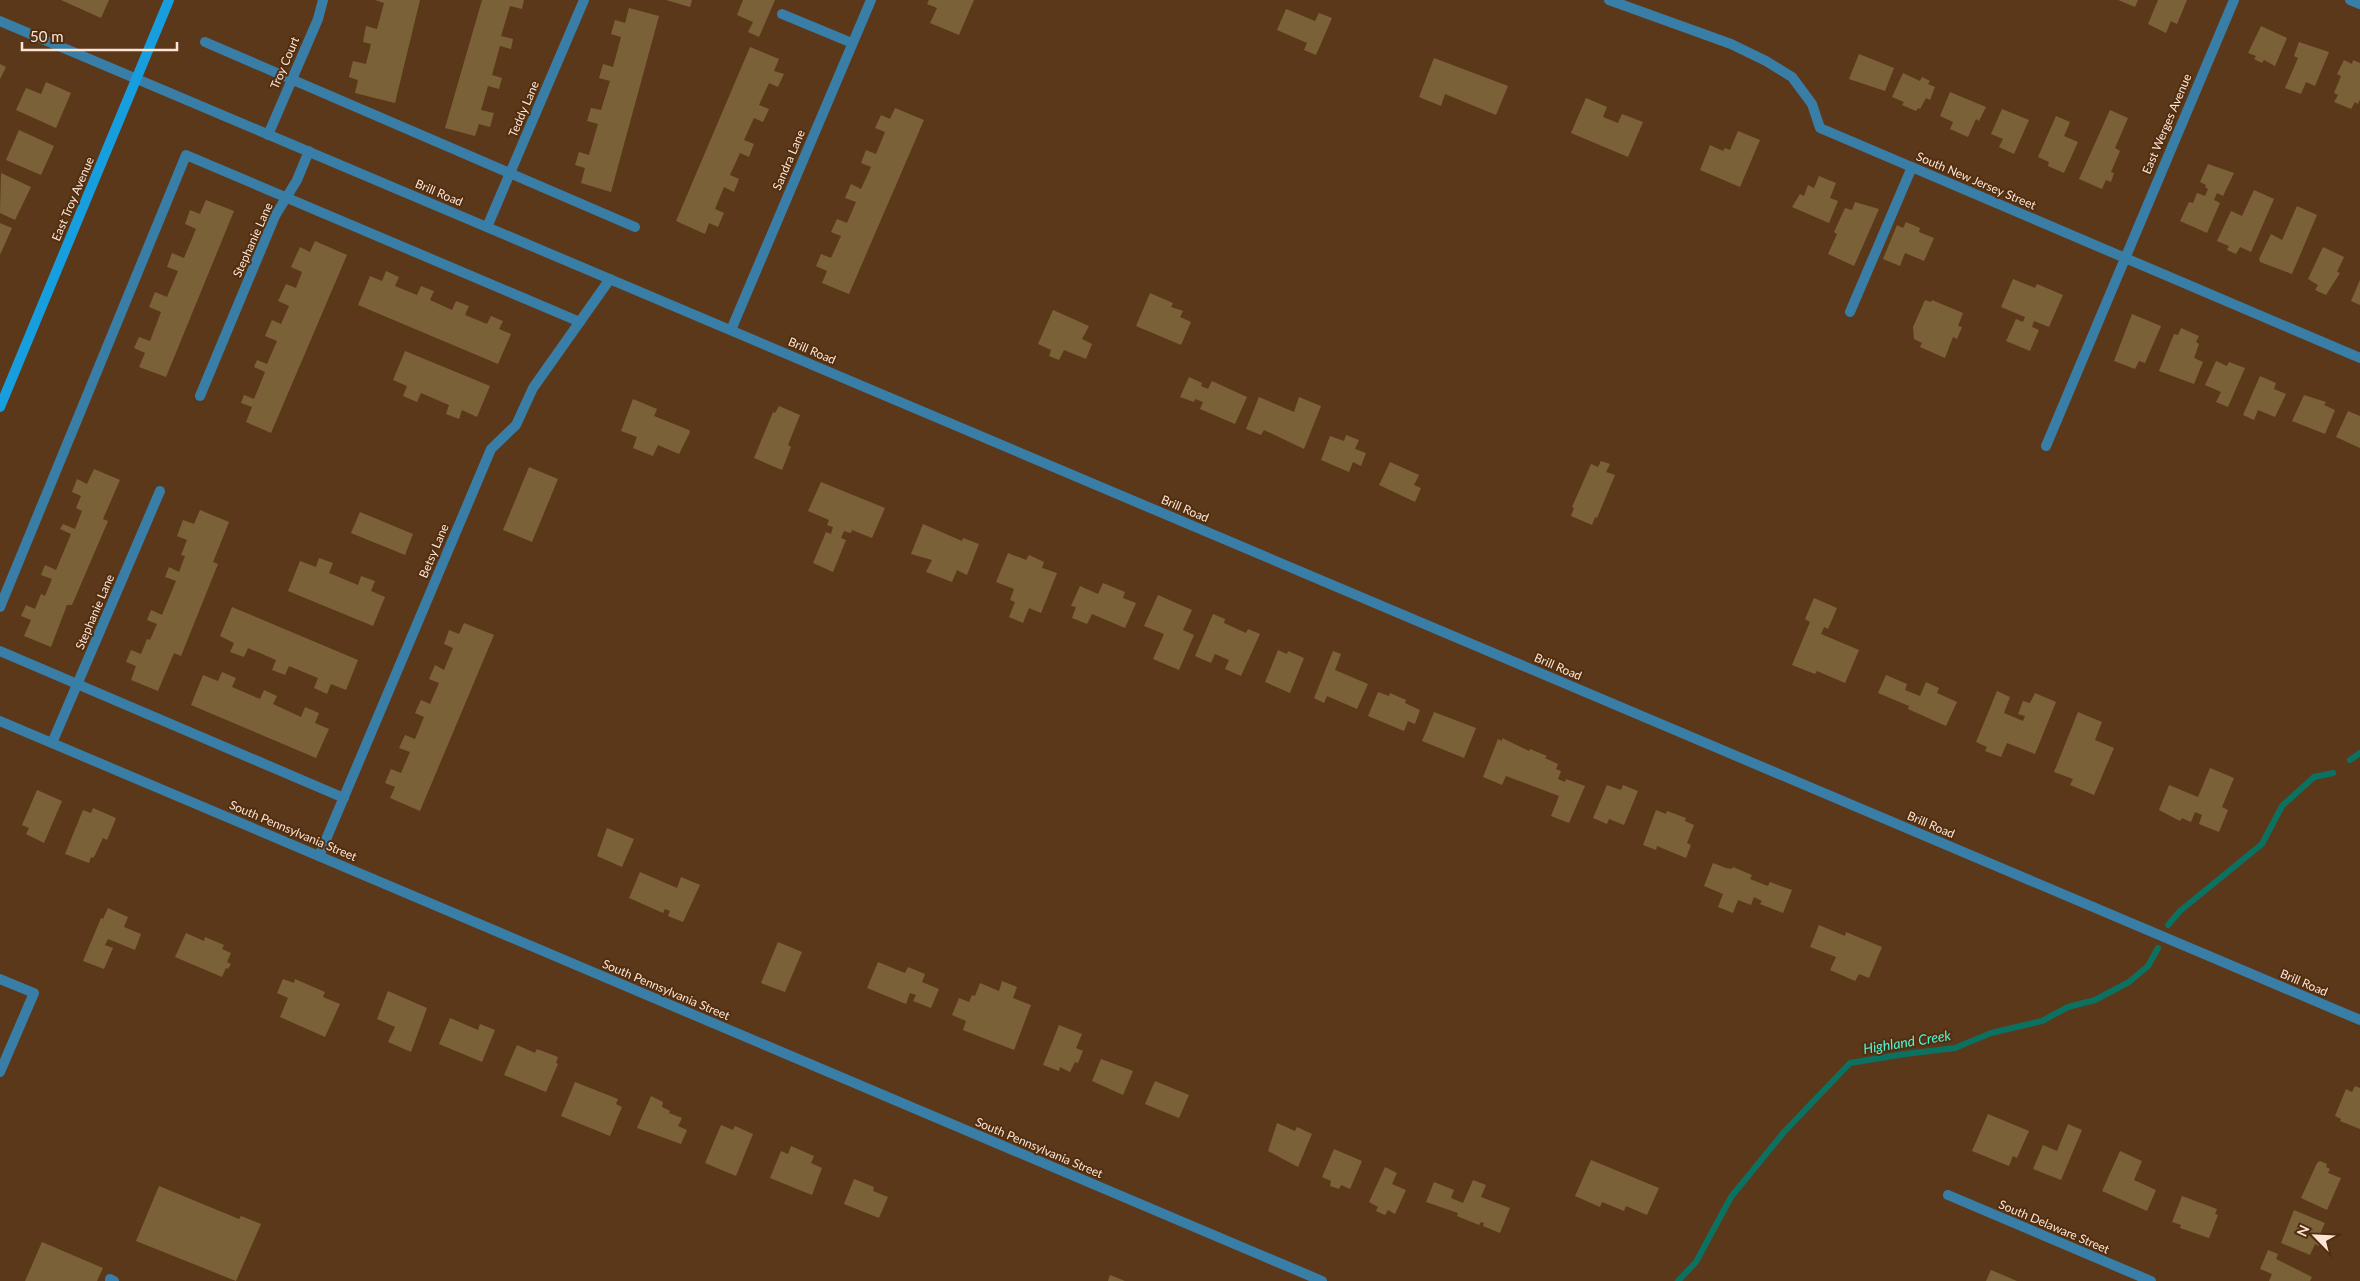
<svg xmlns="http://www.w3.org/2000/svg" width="2360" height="1281" font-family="Lato,sans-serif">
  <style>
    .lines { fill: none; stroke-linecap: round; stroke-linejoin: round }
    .stream { stroke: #0b7261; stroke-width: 6 }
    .building { fill: #7b6138 }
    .service { stroke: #397ea7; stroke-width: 10 }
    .minor { stroke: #397ea7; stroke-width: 10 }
    .secondary { stroke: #179ede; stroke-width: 10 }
    .labels { text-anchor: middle; stroke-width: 4; stroke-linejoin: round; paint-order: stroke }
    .street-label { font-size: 12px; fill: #fce5d5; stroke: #512e10 }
    .water-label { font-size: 14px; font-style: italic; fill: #4ff5d6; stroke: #512e10 }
  </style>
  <rect width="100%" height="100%" fill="#5c381b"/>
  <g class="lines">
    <g class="stream">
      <polyline points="2350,760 2360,753"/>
      <polyline points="2168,925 2180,911 2262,844 2282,806 2314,777 2333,773"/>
      <polyline points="1678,1281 1696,1262 1731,1197 1784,1132 1850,1063 1905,1054 1955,1048 1991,1033 2042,1021 2068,1007 2095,1000 2129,982 2148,966 2158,948"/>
    </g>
  </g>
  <g class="building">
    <polygon points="61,0 109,0 101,18"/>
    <polygon points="375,0 420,0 395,103 355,93 358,80 349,77 353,61 366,64 371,44 363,42 366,26 377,29 384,3"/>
    <polygon points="482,0 524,0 522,9 510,6 501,36 513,39 511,49 500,46 492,75 502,78 499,89 488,86 481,110 494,113 490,127 479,124 475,136 445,128"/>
    <polygon points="666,0 692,0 690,7"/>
    <polygon points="743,0 775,0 759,37 748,32 753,22 737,15"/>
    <polygon points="929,0 974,0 959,35 930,23 937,8 927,4"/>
    <polygon points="2118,0 2138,0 2135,7"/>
    <polygon points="2158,0 2187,0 2177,24 2171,21 2166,33 2148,24"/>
    <polygon points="629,8 659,16 611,192 581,183 585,168 575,165 579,152 589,155 598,124 587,121 591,108 601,110 610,81 599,78 603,64 613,67 621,37 611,34 615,20 625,23"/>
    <polygon points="1286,9 1315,21 1319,13 1332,18 1316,55 1304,50 1307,43 1277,30"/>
    <polygon points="2261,26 2287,38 2275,66 2264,60 2262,63 2254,59 2256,56 2248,53"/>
    <polygon points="2299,42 2329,52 2315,86 2306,82 2301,94 2285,88 2298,58 2294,56"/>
    <polygon points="750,47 779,59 774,71 784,74 778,87 769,83 759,105 769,109 763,122 754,118 744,140 754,144 749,157 740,153 730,175 739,179 734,192 724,187 715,209 724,213 718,227 709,223 705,234 676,221"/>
    <polygon points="1859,54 1894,68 1885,91 1849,79"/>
    <polygon points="1434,58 1508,86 1496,115 1445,94 1441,106 1419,97"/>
    <polygon points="2344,60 2352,64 2353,60 2360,63 2360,99 2358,104 2355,102 2351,109 2334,102 2338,95 2334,93 2341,76 2337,74"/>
    <polygon points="0,64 6,67 0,79"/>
    <polygon points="1903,73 1920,81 1922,77 1930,81 1928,84 1935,87 1930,100 1926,98 1920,109 1918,108 1916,111 1902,105 1904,102 1892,97"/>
    <polygon points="46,82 71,93 56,128 16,110 26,88 41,94"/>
    <polygon points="1950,92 1986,107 1979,121 1976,119 1968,137 1950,129 1953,122 1940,116"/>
    <polygon points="1586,98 1607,107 1603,117 1618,123 1622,114 1643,122 1628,157 1571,133"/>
    <polygon points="895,108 924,120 849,294 822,283 827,271 816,266 821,254 831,258 841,236 831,232 837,219 847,223 856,202 845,198 851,184 861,189 871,167 861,163 866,150 876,154 885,132 875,128 881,115 890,119"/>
    <polygon points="2002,109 2029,120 2014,154 1999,147 2003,139 1991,134"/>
    <polygon points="2110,110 2128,118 2115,148 2120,151 2111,172 2114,173 2111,182 2106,180 2102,189 2079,179"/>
    <polygon points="2056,116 2070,122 2064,136 2078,142 2064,173 2048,166 2049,162 2038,157"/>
    <polygon points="19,130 54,146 41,175 6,160"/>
    <polygon points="1738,131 1760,140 1740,187 1700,170 1710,145 1723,151 1725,148 1730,150"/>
    <polygon points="2208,164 2234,173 2223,196 2217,193 2214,200 2220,203 2207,233 2180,221 2189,202 2193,203 2197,193 2205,196 2208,189 2205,187 2206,185 2200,182"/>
    <polygon points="1,173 31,187 15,220 0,213"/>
    <polygon points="1819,176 1836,183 1830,198 1838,201 1829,223 1792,207 1800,194 1804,196 1808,185 1814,188"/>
    <polygon points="2254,190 2274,199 2251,252 2240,247 2236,254 2227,250 2229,246 2217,241 2231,211 2242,216"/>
    <polygon points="206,200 234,211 166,377 139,367 145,353 134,348 139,337 150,341 161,312 149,307 155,292 167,297 178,271 167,267 172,253 184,258 196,229 185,224 190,210 200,214"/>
    <polygon points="1855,202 1879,209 1854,266 1828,254 1837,234 1834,232 1845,208 1852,210"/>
    <polygon points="2297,206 2317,215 2292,274 2260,262 2259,259 2271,234 2282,240"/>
    <polygon points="1906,222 1920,228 1919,232 1934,238 1924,261 1905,253 1900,266 1883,259 1897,225 1903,228"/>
    <polygon points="0,223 12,228 0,255"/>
    <polygon points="315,241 347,255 271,433 246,422 252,407 241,403 244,395 254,399 265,372 254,367 257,360 267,364 277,341 265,336 272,320 281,324 289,306 278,301 286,284 296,288 302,272 291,267 300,247 310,252"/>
    <polygon points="2323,247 2344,257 2337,272 2340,273 2326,295 2315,290 2318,285 2308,279"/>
    <polygon points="386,271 399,277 395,286 417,295 421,286 434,291 430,300 452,310 456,301 469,306 465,315 487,324 491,316 503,321 499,329 511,334 498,364 358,305 370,276 382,281"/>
    <polygon points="2013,279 2035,288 2037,284 2063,295 2049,327 2034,321 2032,327 2039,330 2030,351 2006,341 2016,319 2023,322 2025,317 2001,307"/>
    <polygon points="2360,280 2360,305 2351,301"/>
    <polygon points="1150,293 1173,303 1171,307 1183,311 1180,317 1191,322 1181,345 1136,326"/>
    <polygon points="1925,300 1931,302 1932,300 1963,313 1958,326 1962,327 1957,339 1953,337 1945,358 1920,347 1922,343 1914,339 1913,327"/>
    <polygon points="1053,310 1089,326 1082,339 1092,344 1086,359 1064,350 1059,360 1049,356 1051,350 1038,344"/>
    <polygon points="2132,314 2161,326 2145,363 2139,361 2135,369 2114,361"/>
    <polygon points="2181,328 2199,336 2196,342 2199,344 2194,358 2203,362 2194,384 2159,371 2174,334 2178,335"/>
    <polygon points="405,351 490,386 477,417 462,410 459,419 446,414 449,405 421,393 417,402 403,396 407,386 393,380"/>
    <polygon points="2216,361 2227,366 2229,362 2245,368 2228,407 2216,402 2221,392 2205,385"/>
    <polygon points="2260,376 2276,383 2274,389 2286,394 2275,417 2258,410 2254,420 2243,415"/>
    <polygon points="1189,377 1202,383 1201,386 1208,389 1212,381 1247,397 1235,424 1200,409 1203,402 1195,399 1194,402 1180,397"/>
    <polygon points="2304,395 2326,402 2324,405 2335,410 2325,434 2292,421"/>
    <polygon points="1259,397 1294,412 1299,397 1321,406 1304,449 1264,430 1261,435 1246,429"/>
    <polygon points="633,399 657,409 654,416 689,430 690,432 679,454 658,445 653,456 633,448 637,437 621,431"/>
    <polygon points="779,406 800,415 788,445 791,447 782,470 754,458 773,412 775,413"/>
    <polygon points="2348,411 2360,416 2360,448 2336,437"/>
    <polygon points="1346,435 1359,440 1355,449 1366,453 1361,466 1353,462 1349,472 1321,460 1330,436 1344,441"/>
    <polygon points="1601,461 1610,464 1606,472 1615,475 1597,518 1595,517 1592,525 1571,516 1574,508 1572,507 1591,464 1598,467"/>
    <polygon points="1390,462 1419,475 1414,485 1421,488 1415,502 1379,485"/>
    <polygon points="529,467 558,479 532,542 503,530"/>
    <polygon points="94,469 120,480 103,519 108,521 72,605 67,605 51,647 24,636 31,620 21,616 26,605 35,609 41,594 45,596 52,579 41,575 45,565 56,570 71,534 60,529 63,524 75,529 82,511 76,508 81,496 72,492 77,479 87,484"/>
    <polygon points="821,482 885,508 872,538 852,530 851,533 844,531 841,538 846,540 833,572 813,563 826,532 831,534 833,527 827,525 829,520 808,511"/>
    <polygon points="200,510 229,522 213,562 218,564 181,656 174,653 158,691 131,680 136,666 126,662 131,650 141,654 147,639 150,640 157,624 147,620 151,610 162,615 176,581 165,577 169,567 179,572 185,556 181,555 187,540 177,536 183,520 194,524"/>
    <polygon points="360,512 413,534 405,555 351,533"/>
    <polygon points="923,524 962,541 963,538 979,544 967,575 957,570 952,582 926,572 932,560 911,554"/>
    <polygon points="1008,553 1026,560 1029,555 1044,562 1042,568 1057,573 1041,613 1029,608 1023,623 1009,617 1015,602 1010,600 1014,589 996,582"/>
    <polygon points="319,558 333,563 329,573 358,585 361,576 375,581 371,591 385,597 373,626 288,591 300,561 316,567"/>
    <polygon points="1103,583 1125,592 1123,598 1136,603 1125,628 1092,614 1087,624 1072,618 1076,607 1071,606 1080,586 1098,594"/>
    <polygon points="1158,595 1192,610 1183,630 1194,635 1179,670 1153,659 1164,634 1144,626"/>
    <polygon points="1814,598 1837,608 1828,629 1824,627 1821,634 1859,650 1845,683 1817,671 1815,674 1792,665 1810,622 1805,619"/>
    <polygon points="232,607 358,660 346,690 331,684 327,694 314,688 318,678 289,666 285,675 272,670 276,660 248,648 244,657 230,652 234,643 220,636"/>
    <polygon points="1213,614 1225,619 1224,623 1246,633 1248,629 1260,634 1241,676 1225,669 1229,660 1215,654 1211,663 1195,656"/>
    <polygon points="464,623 494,635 420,811 390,798 395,787 385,783 391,769 401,773 410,752 399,748 405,735 415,739 424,717 415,713 421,700 430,704 439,683 429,679 435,665 444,670 453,648 444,644 449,630 459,634"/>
    <polygon points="1278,650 1287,654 1288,651 1304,658 1290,693 1265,682"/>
    <polygon points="1333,651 1341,654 1335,670 1368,684 1357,709 1327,696 1324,703 1314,698"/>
    <polygon points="222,672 236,678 232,687 260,699 264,690 277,696 273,704 301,717 305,707 319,713 315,723 329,729 316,758 191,705 203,675 218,681"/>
    <polygon points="1886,675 1907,684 1905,690 1920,696 1926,682 1939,688 1937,693 1957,702 1946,726 1908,709 1909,706 1878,693"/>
    <polygon points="1997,691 2010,697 2004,713 2023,721 2025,716 2018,714 2023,701 2030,703 2035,693 2056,702 2035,754 2007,743 2001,757 1985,751 1987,747 1976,742"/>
    <polygon points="1378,692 1389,696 1390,693 1406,700 1405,703 1420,710 1415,724 1408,721 1404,731 1368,716"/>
    <polygon points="1434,712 1476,728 1464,758 1422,741"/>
    <polygon points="2078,712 2102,722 2095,740 2114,748 2094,795 2070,785 2073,779 2054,772"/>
    <polygon points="1502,738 1529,751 1530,749 1547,756 1545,758 1558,764 1556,769 1561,771 1558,779 1565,782 1566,779 1585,786 1569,823 1551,816 1559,796 1506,776 1502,785 1483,777 1498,739 1502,741"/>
    <polygon points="2210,768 2234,778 2222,807 2228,810 2219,832 2199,824 2202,815 2195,812 2191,822 2182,818 2180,821 2159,810 2169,785 2198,797"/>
    <polygon points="1607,785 1621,790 1623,785 1638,791 1624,825 1609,819 1607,824 1593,818"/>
    <polygon points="37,790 62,801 44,843 26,834 29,828 22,825"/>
    <polygon points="93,808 116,818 107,840 103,838 95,855 93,858 91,857 89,863 65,854 83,810 91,813"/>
    <polygon points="1656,810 1666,814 1667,811 1686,818 1685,821 1694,825 1687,843 1691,845 1686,858 1657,846 1656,850 1643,845"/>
    <polygon points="607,828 634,839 622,867 597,856"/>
    <polygon points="1713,863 1726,868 1732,869 1733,867 1752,875 1750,879 1768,886 1770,882 1792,890 1783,913 1760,904 1762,901 1754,897 1751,905 1738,900 1733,913 1718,907 1723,894 1704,886"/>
    <polygon points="640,872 677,888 681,877 700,885 683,922 668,916 670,911 665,909 663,913 629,898"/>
    <polygon points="108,908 128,917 124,927 141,934 135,950 108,939 105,945 113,948 104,969 83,961 101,918 103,919"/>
    <polygon points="1819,925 1845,936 1846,932 1882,947 1869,978 1859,974 1855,981 1830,970 1836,957 1810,947"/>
    <polygon points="186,933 204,941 205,937 224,945 222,949 231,953 227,962 231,964 228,969 226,968 222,977 175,957"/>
    <polygon points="778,942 802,952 785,992 761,983"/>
    <polygon points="878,962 905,973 908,967 925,974 922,982 939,989 931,1008 913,1001 916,995 910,993 906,1004 867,988"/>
    <polygon points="283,979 294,983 295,979 325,992 323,997 340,1004 325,1037 280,1017 288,998 277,993"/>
    <polygon points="1002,981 1017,987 1013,998 1031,1005 1014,1050 963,1030 966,1021 952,1015 959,998 969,1002 972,995 975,996 980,983 999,991"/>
    <polygon points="388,991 427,1008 411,1052 388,1042 395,1027 377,1019"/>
    <polygon points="450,1018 478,1030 480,1024 495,1030 482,1062 439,1044"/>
    <polygon points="1059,1025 1082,1034 1076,1048 1083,1051 1078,1063 1075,1062 1070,1072 1060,1067 1059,1071 1043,1065"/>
    <polygon points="517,1045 535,1053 537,1049 558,1057 556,1063 558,1064 546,1092 504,1075"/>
    <polygon points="1101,1059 1133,1071 1123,1095 1092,1081"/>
    <polygon points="1155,1081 1189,1095 1179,1118 1145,1104"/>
    <polygon points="575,1082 618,1099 616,1104 622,1107 610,1136 561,1116"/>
    <polygon points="2355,1086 2360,1088 2360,1129 2340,1121 2341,1119 2335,1116 2346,1089 2352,1092"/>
    <polygon points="651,1096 663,1102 662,1107 670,1111 669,1113 682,1118 678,1126 687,1130 681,1144 637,1128"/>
    <polygon points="1988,1114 2029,1131 2017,1158 2013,1156 2009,1166 1972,1151"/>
    <polygon points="1277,1123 1295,1131 1297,1127 1312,1134 1298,1167 1268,1151"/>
    <polygon points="2068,1124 2082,1130 2061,1180 2033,1169 2043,1145 2057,1151"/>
    <polygon points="721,1125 733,1130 735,1126 753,1134 736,1176 705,1163"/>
    <polygon points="791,1146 814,1156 811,1163 822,1168 812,1195 770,1178 781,1151 788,1154"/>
    <polygon points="1334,1149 1362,1161 1350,1189 1341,1185 1339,1189 1330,1186 1331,1181 1322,1177"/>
    <polygon points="2120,1151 2142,1161 2134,1180 2156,1190 2147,1211 2102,1191"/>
    <polygon points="1591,1160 1659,1188 1647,1215 1626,1206 1624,1211 1602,1202 1600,1207 1575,1196"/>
    <polygon points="2320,1161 2327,1164 2326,1167 2330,1169 2328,1173 2341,1178 2327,1210 2301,1198 2317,1163"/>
    <polygon points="1385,1167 1397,1173 1392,1184 1406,1190 1395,1214 1388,1210 1385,1215 1376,1211 1378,1207 1369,1202"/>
    <polygon points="854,1179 874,1187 873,1191 888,1197 879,1218 844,1204"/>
    <polygon points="1473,1180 1486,1185 1481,1197 1510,1208 1500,1233 1483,1226 1484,1223 1481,1222 1479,1225 1457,1216 1458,1213 1426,1202 1434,1182 1454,1190 1451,1198 1463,1203"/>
    <polygon points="159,1186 239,1219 241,1216 261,1224 236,1281 136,1241"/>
    <polygon points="2182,1196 2217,1209 2215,1214 2218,1215 2209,1238 2180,1228 2181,1225 2172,1222"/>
    <polygon points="2294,1210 2325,1223 2320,1234 2324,1235 2319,1246 2315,1244 2310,1255 2281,1243"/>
    <polygon points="42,1242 103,1268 97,1281 25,1281"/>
    <polygon points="2268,1250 2278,1254 2276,1259 2312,1277 2310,1281 2269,1281 2272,1274 2260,1269"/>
    <polygon points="1991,1270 2017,1281 1986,1281"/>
    <polygon points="1110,1275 1125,1281 1108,1281"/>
  </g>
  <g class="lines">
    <g class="service">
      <polyline points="782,14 852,43"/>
      <polyline points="1850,312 1912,167"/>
      <polyline points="0,979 34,993 0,1072"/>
      <polyline points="110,1281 110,1279 114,1281"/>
    </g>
    <g class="minor">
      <polyline points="1609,0 1731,44 1766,61 1792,77 1812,104 1820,128 2360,358"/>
      <polyline points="2350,0 2360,4"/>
      <polyline points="0,21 2360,1020"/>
      <polyline points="205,42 635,227"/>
      <polyline points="268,135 318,19 323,0"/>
      <polyline points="487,227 584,0"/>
      <polyline points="731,330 871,0"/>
      <polyline points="200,396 275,216 297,180 309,151"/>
      <polyline points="2046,446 2234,0"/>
      <polyline points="0,607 186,155 580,322"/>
      <polyline points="0,651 344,798"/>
      <polyline points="0,721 1322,1281"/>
      <polyline points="52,743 160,491"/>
      <polyline points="319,856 491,449 516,425 533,388 610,279"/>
      <polyline points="1948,1195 2151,1281"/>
    </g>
    <polyline class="secondary" points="0,407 169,0"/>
  </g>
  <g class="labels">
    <g class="street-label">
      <text transform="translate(285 63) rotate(-67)" y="4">Troy Court</text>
      <text transform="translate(524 109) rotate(-67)" y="4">Teddy Lane</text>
      <text transform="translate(2167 124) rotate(-67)" y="4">East Werges Avenue</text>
      <text transform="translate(789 160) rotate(-67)" y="4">Sandra Lane</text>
      <text transform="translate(1976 181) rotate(23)" y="4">South New Jersey Street</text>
      <text transform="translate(439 193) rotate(23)" y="4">Brill Road</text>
      <text transform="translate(73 199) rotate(-67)" y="4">East Troy Avenue</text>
      <text transform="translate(253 240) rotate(-66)" y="4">Stephanie Lane</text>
      <text transform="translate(812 351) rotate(23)" y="4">Brill Road</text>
      <text transform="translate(1185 509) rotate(23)" y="4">Brill Road</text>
      <text transform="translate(434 551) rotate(-67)" y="4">Betsy Lane</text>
      <text transform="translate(95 612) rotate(-67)" y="4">Stephanie Lane</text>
      <text transform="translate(1558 667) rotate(23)" y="4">Brill Road</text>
      <text transform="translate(1931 825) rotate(23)" y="4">Brill Road</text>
      <text transform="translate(293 831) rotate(23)" y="4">South Pennsylvania Street</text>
      <text transform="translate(2304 983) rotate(23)" y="4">Brill Road</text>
      <text transform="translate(666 990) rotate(23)" y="4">South Pennsylvania Street</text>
      <text transform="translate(1039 1148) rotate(23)" y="4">South Pennsylvania Street</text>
      <text transform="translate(2054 1227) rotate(23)" y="4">South Delaware Street</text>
    </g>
    <g class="water-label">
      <text transform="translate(1907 1042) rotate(-9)" y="5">Highland Creek</text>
    </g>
  </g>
  <g transform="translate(2315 1236) rotate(294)" stroke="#512e10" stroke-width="4" paint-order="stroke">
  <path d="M0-4L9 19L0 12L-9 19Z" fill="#fce5d5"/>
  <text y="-8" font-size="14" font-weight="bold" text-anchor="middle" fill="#fce5d5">N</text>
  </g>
  <path d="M22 42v8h155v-8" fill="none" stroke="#fce5d5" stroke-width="2.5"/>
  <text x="30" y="42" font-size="15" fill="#fce5d5" stroke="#512e10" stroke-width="4" paint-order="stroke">50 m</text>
</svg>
